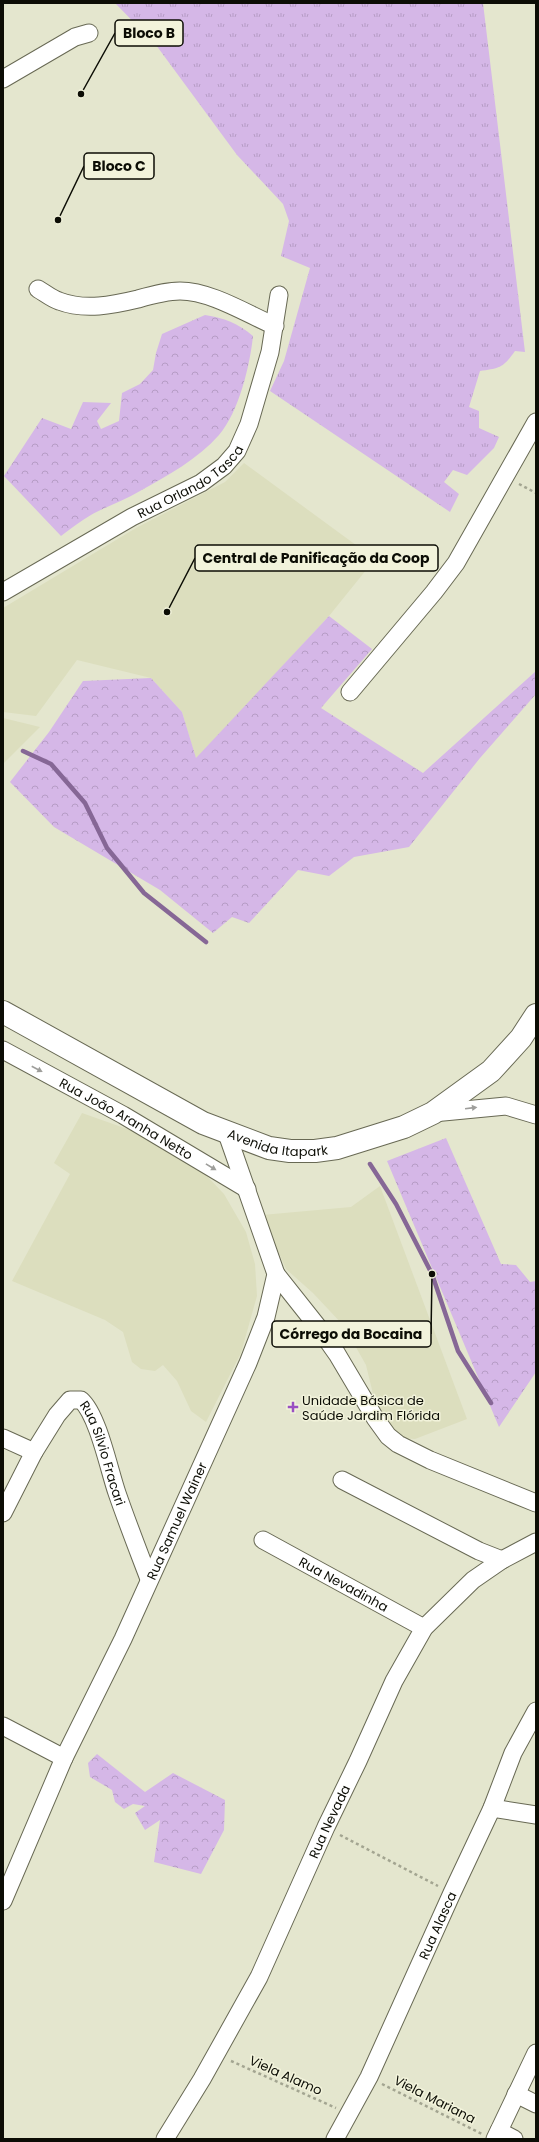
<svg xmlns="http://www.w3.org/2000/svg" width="539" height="2142" font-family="Poppins,sans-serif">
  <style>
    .built { fill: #dcdebe }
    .grass { fill: url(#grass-tufts) }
    .forest { fill: url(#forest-crowns) }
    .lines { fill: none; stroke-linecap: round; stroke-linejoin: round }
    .stream { stroke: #866796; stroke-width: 4.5 }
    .minor-casing { stroke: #686954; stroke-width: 19 }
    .major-casing { stroke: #686954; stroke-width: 24 }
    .path { stroke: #a3a591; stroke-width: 2.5; stroke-dasharray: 3 3; stroke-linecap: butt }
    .minor { stroke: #fff; stroke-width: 17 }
    .major { stroke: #fff; stroke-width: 22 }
    .oneway { fill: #9e9e9b }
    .poi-dot { fill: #9a50c2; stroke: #f2f3db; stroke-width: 1.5 }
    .labels { text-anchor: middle; stroke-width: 3; stroke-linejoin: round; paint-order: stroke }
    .street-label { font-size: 13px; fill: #0c0d05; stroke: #f2f3db }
    .poi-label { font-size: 13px; fill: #0c0d05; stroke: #f2f3db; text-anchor: start }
    .leader { fill: none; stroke: #0c0d05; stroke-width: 1.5 }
    .callout-dot { fill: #0c0d05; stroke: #f2f3db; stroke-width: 1.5 }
    .callout { fill: #f2f3db; stroke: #0c0d05; stroke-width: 1.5 }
    .callout-label { font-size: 14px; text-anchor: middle; font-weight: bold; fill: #0c0d05 }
  </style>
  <defs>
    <pattern id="grass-tufts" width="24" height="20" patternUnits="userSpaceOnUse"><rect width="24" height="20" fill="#d5b7e7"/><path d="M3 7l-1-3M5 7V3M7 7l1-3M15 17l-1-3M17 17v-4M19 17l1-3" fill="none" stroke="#b69cc5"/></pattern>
    <pattern id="forest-crowns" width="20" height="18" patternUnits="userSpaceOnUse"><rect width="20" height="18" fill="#d5b7e7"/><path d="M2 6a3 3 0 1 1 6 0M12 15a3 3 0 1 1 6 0" fill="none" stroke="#b69cc5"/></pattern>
  </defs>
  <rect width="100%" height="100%" fill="#e4e6ce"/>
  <g class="built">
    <polygon points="244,463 375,559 329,616 196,759 182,712 151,678 77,660 36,716 3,712 3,608 136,528 225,482"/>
    <polygon points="3,718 40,727 3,764"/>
    <polygon points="82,1113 130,1130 201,1170 224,1194 246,1232 255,1264 257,1296 241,1353 206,1422 191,1411 177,1381 163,1365 155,1371 141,1369 132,1362 123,1332 105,1320 12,1281 70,1174 54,1163"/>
    <polygon points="380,1186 467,1419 415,1439 401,1438 386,1423 374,1398 366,1365 344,1326 313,1293 286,1269 262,1215 351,1207"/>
  </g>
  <path class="grass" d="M 115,3 L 483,3 L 525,352 L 515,351 C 503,368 500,368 480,371 L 469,407 L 479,411 L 479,428 L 499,437 L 494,448 L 467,475 L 453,470 L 444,482 L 459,494 L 450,512 L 270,391 L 284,361 L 310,268 L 281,256 L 289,221 L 283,204 L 237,155 L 156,45 Z"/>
  <g class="forest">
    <path d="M 205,315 C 224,318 238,323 253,336 C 250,365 239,412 219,435 C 198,459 167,476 140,491 C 122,502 100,508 83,520 C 75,525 68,531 61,536 L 4,476 L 42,418 L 71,429 L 83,402 L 111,403 L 97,421 L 101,429 L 119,421 L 122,393 L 140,384 L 153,370 L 156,353 L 162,334 Z"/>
    <polygon points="329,616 372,649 321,708 423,773 536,671 536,694 480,758 409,847 354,857 329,876 298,870 249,923 232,917 213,933 160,890 54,827 10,782 49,732 83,681 151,678 182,712 196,758"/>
    <polygon points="446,1138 501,1264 516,1265 530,1282 536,1281 536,1372 499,1427 387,1161"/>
    <polygon points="97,1754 145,1792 173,1773 225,1800 224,1830 201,1874 154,1862 160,1820 145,1830 135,1813 145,1806 133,1804 124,1809 115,1802 112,1790 90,1777 88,1763"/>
  </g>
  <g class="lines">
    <g class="stream">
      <polyline points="23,751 51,764 85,803 107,848 144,893 206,942"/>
      <polyline points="370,1164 396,1204 432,1274 458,1351 491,1403"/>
    </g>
    <g class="minor-casing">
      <g id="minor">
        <polyline points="3,79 75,37 89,33"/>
        <path d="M 38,289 C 45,293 52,299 59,301 C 85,311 113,305 138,299 C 152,295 166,291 180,291 C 211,291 247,314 275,326"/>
        <path id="s1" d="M 3,592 L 132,517 L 201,483 L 224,466 L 237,451 L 249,424 L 270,352 L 279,295"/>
        <polyline points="350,692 434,592 456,563 536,422"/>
        <path id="s2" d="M 3,1050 L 123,1115 L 247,1189"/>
        <polyline points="433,1113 506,1106 536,1115"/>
        <polyline points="276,1274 318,1327 337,1354 375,1418 388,1436 398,1444 430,1460 536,1503"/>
        <polyline points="3,1438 34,1452"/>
        <polyline points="342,1480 479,1551 502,1560"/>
        <path id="s3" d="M 3,1513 L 34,1452 L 57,1415 L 70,1400 L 81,1400 C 98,1415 109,1470 117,1493 C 127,1522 138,1550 149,1579"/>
        <path id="s4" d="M 263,1540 L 424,1628"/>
        <polyline points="3,1726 64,1758"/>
        <polyline points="492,1808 536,1815"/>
        <path id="s5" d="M 3,1901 L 64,1758 L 123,1639 L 248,1363 L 266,1317 L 276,1274 L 226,1131"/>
        <polyline points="516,2094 536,2104"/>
        <polyline points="499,2131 514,2139"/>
        <path id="s6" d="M 165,2139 L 202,2079 L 259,1977 L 326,1827 L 358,1761 L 394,1681 L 424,1628 L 473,1580 L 502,1560 L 536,1542"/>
        <path id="s7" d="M 335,2139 L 369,2077 L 452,1893 L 492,1808 L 513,1753 L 536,1711"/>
        <polyline points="495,2139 536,2053"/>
      </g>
    </g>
    <g class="major-casing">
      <g id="major">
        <path id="s8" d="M 3,1012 L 203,1123 L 269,1148 L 290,1151 L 315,1151 L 337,1148 L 404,1127 L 433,1113 L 491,1071 L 521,1038 L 536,1015"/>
      </g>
    </g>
    <g class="path">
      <polyline points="519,484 536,493"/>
      <polyline points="340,1835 438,1886"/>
      <polyline points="231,2061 336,2108"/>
      <polyline points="382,2084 482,2134"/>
    </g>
    <use href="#minor" class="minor"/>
    <use href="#major" class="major"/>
  </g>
  <defs><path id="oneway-solid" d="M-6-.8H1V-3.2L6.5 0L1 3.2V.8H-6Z"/></defs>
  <g class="oneway">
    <use href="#oneway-solid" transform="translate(37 1069) rotate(28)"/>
    <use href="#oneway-solid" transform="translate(471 1108) rotate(-7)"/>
    <use href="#oneway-solid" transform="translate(211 1167) rotate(31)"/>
  </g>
  <path class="poi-dot" d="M291 1401h4v4h4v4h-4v4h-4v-4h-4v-4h4z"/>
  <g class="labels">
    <g class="street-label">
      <text dy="5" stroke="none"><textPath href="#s1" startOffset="218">Rua Orlando Tasca</textPath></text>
      <text dy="5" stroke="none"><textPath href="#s2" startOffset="141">Rua João Aranha Netto</textPath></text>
      <text dy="5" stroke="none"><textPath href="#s8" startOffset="307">Avenida Itapark</textPath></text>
      <text dy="5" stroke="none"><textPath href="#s3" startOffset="201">Rua Silvio Fracari</textPath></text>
      <text dy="5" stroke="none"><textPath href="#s5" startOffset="418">Rua Samuel Wainer</textPath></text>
      <text dy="5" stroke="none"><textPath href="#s4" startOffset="92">Rua Nevadinha</textPath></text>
      <text dy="5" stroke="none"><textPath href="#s6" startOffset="358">Rua Nevada</textPath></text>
      <text dy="5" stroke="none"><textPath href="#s7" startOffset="237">Rua Alasca</textPath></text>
      <text transform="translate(286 2075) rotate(24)" y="5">Viela Alamo</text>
      <text transform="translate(435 2099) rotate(27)" y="5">Viela Mariana</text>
    </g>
    <g class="poi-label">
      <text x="302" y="1405">Unidade Básica de<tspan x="302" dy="15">Saúde Jardim Flórida</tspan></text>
    </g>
  </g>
  <path class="leader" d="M81 94L115 33M58 220L84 166M167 612L195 558M432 1274L431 1334"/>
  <g class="callout-dot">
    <circle cx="81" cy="94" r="4"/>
    <circle cx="58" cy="220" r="4"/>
    <circle cx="167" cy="612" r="4"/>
    <circle cx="432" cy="1274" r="4"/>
  </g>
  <g class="callout">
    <rect x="115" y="20" width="68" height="26" rx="4"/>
    <rect x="84" y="153" width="70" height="26" rx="4"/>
    <rect x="195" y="545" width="243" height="26" rx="4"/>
    <rect x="272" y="1321" width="159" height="26" rx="4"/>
  </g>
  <g class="callout-label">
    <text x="149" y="38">Bloco B</text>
    <text x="119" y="171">Bloco C</text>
    <text x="316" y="563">Central de Panificação da Coop</text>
    <text x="351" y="1339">Córrego da Bocaina</text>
  </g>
  <rect width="539" height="2142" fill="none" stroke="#0c0d05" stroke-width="8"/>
</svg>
